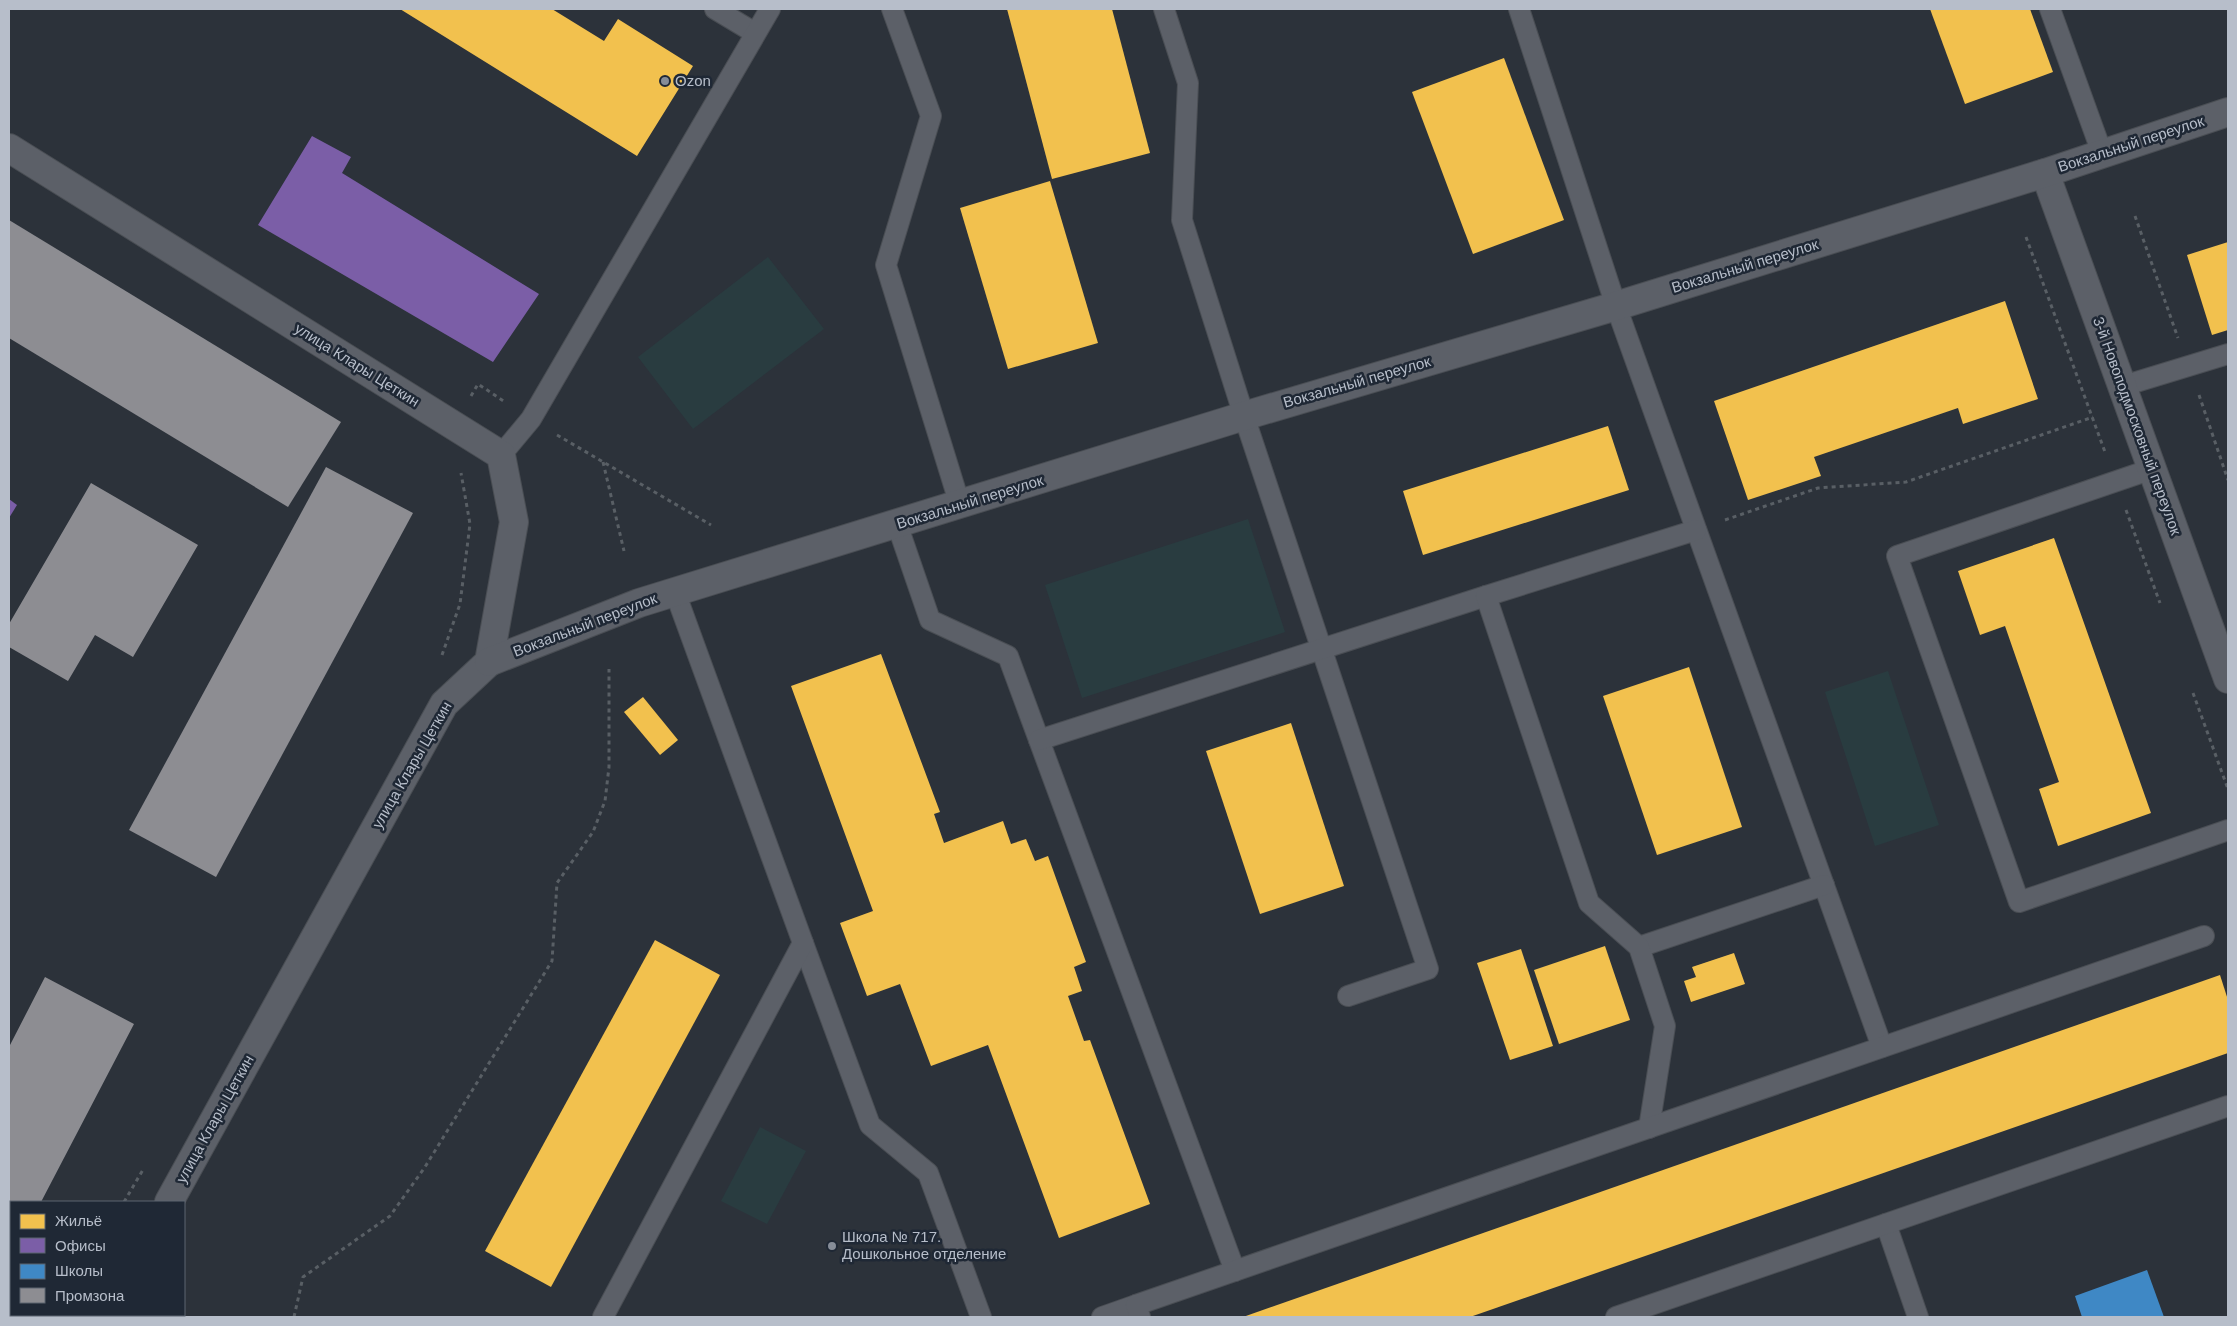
<svg xmlns="http://www.w3.org/2000/svg" width="2237" height="1326" font-family="Arial,sans-serif">
  <style>
    .green { fill: #293c40 }
    .homes { fill: #f2c14e }
    .offices { fill: #7b5ea7 }
    .schools { fill: #3f88c5 }
    .industry { fill: #8d8d92 }
    .lines { fill: none; stroke-linecap: round; stroke-linejoin: round }
    .service-casing { stroke: #4a4e54; stroke-width: 22 }
    .minor-casing { stroke: #4a4e54; stroke-width: 30 }
    .tertiary-casing { stroke: #4a4e54; stroke-width: 30 }
    .path { stroke: #595f65; stroke-width: 3; stroke-dasharray: 4 4; stroke-linecap: butt }
    .service { stroke: #5c6068; stroke-width: 20 }
    .minor { stroke: #5c6068; stroke-width: 28 }
    .tertiary { stroke: #5c6068; stroke-width: 28 }
    .poi-dot { fill: #868d98; stroke: #1f2835; stroke-width: 2 }
    .labels { text-anchor: middle; stroke-width: 5; stroke-linejoin: round; paint-order: stroke }
    .poi-label { font-size: 15px; fill: #b7beca; stroke: #1f2835; text-anchor: start }
    .street-label { font-size: 15px; fill: #b7beca; stroke: #1f2835 }
  </style>
  <rect width="100%" height="100%" fill="#2c323a"/>
  <g class="green">
    <polygon points="768,257 824,329 693,429 638,357"/>
    <polygon points="1248,519 1285,632 1082,698 1045,585"/>
    <polygon points="1888,671 1939,825 1875,846 1825,692"/>
    <polygon points="760,1127 806,1151 767,1224 721,1201"/>
  </g>
  <g class="homes">
    <polygon points="400,9 552,9 604,41 618,19 693,66 637,156"/>
    <polygon points="1007,9 1112,9 1150,153 1052,179"/>
    <polygon points="1930,9 2030,9 2053,72 1965,104"/>
    <polygon points="1504,58 1564,220 1473,254 1412,92"/>
    <polygon points="1050,181 1098,343 1008,369 960,208"/>
    <polygon points="2228,242 2228,330 2212,335 2187,255"/>
    <polygon points="2005,301 2038,399 1963,424 1958,408 1814,457 1821,476 1748,500 1714,401"/>
    <polygon points="1608,426 1629,490 1423,555 1403,491"/>
    <polygon points="2054,538 2151,813 2058,846 2039,789 2059,782 2005,626 1980,635 1958,571"/>
    <polygon points="881,654 940,812 934,814 944,843 1003,821 1011,844 1026,839 1035,861 1048,856 1086,962 1074,967 1082,991 1068,996 1084,1041 1090,1040 1150,1204 1059,1238 988,1045 931,1066 900,984 867,996 840,923 873,911 791,686"/>
    <polygon points="1689,667 1742,827 1657,855 1603,696"/>
    <polygon points="643,697 678,740 660,755 624,712"/>
    <polygon points="1291,723 1344,886 1260,914 1206,751"/>
    <polygon points="655,940 720,975 551,1287 485,1251"/>
    <polygon points="1605,946 1630,1020 1559,1044 1534,970"/>
    <polygon points="1521,949 1553,1046 1510,1060 1477,963"/>
    <polygon points="1734,953 1745,984 1691,1002 1684,981 1696,977 1692,967"/>
    <polygon points="2220,975 2228,1000 2228,1053 1470,1317 1243,1317"/>
  </g>
  <g class="offices">
    <polygon points="312,136 351,157 342,173 539,294 493,362 258,225"/>
    <polygon points="9,499 17,505 9,518"/>
  </g>
  <polygon class="schools" points="2147,1270 2164,1317 2082,1317 2075,1296"/>
  <g class="industry">
    <polygon points="9,220 341,422 288,507 9,338"/>
    <polygon points="326,467 413,513 216,877 129,830"/>
    <polygon points="91,483 198,545 133,657 95,635 68,681 9,647 9,624"/>
    <polygon points="45,977 134,1024 41,1202 11,1202 11,1258 9,1263 9,1047"/>
  </g>
  <g class="lines">
    <g class="service-casing">
      <g id="service">
        <polyline points="715,9 755,33"/>
        <polyline points="892,9 931,116 886,265 960,505"/>
        <polyline points="1164,9 1188,83 1182,220 1244,416 1428,969 1348,996"/>
        <polyline points="1519,9 1616,306 1882,1047"/>
        <polyline points="2050,9 2102,153"/>
        <polyline points="2123,386 2228,354"/>
        <polyline points="501,455 531,419 770,9"/>
        <polyline points="2152,469 1897,556 2019,902 2228,830"/>
        <polyline points="897,524 930,620 1008,656 1235,1271"/>
        <polyline points="1039,740 1486,596"/>
        <polyline points="803,943 870,1125 928,1173 981,1317"/>
        <polyline points="1639,947 1824,885"/>
        <polyline points="1649,1128 1665,1026 1639,947 1589,903 1486,596 1696,530"/>
        <polyline points="1886,1224 1918,1317"/>
        <polyline points="603,1317 803,943 675,592"/>
        <polyline points="1102,1317 1136,1305"/>
        <polyline points="1140,1317 1136,1305 2204,936"/>
        <polyline points="1616,1317 2228,1106"/>
      </g>
    </g>
    <g class="minor-casing">
      <polyline id="minor" points="2045,173 2228,679"/>
    </g>
    <g class="tertiary-casing">
      <g id="tertiary">
        <polyline points="9,148 501,455 514,522 489,662 444,704 169,1202"/>
        <polyline points="489,662 639,603 1244,416 1616,306 2045,173 2228,112"/>
        <polyline points="105,1317 107,1315"/>
      </g>
    </g>
    <g class="path">
      <polyline points="2135,216 2178,338"/>
      <polyline points="2026,237 2105,452"/>
      <polyline points="2199,395 2228,480"/>
      <polyline points="471,396 478,384 505,402"/>
      <polyline points="557,435 711,525"/>
      <polyline points="603,462 624,551"/>
      <polyline points="2126,510 2160,603"/>
      <polyline points="1725,520 1818,488 1906,482 2093,417"/>
      <polyline points="442,655 460,604 470,524 461,473"/>
      <polyline points="2193,693 2228,789"/>
      <polyline points="124,1202 144,1168"/>
      <polyline points="57,1317 59,1315"/>
      <polyline points="294,1317 303,1277 390,1216 425,1167 552,961 557,883 593,832 605,801 609,767 609,669"/>
    </g>
    <use href="#service" class="service"/>
    <use href="#minor" class="minor"/>
    <use href="#tertiary" class="tertiary"/>
  </g>
  <g class="poi-dot">
    <circle cx="665" cy="81" r="5"/>
    <circle cx="832" cy="1246" r="5"/>
  </g>
  <g class="labels">
    <g class="poi-label">
      <text x="675" y="86">Ozon</text>
      <text x="842" y="1242">Школа № 717.<tspan x="842" dy="17">Дошкольное отделение</tspan></text>
    </g>
    <g class="street-label">
      <text transform="translate(2131 144) rotate(-18)" y="5">Вокзальный переулок</text>
      <text transform="translate(1745 266) rotate(-17)" y="5">Вокзальный переулок</text>
      <text transform="translate(357 365) rotate(32)" y="5">улица Клары Цеткин</text>
      <text transform="translate(1357 382) rotate(-16)" y="5">Вокзальный переулок</text>
      <text transform="translate(2137 426) rotate(70)" y="5">3-й Новоподмосковный переулок</text>
      <text transform="translate(970 502) rotate(-17)" y="5">Вокзальный переулок</text>
      <text transform="translate(585 625) rotate(-21)" y="5">Вокзальный переулок</text>
      <text transform="translate(412 765) rotate(-60)" y="5">улица Клары Цеткин</text>
      <text transform="translate(215 1119) rotate(-61)" y="5">улица Клары Цеткин</text>
    </g>
  </g>
  <rect width="2237" height="1326" fill="none" stroke="#b7beca" stroke-width="20"/>
  <rect x="10" y="1201" width="175" height="115" fill="#1f2835" stroke="#5c6471"/>
  <rect x="20" y="1214" width="25" height="15" fill="#f2c14e" stroke="#5c6471"/>
  <text x="55" y="1226" font-size="15" fill="#b7beca">Жильё</text>
  <rect x="20" y="1238" width="25" height="15" fill="#7b5ea7" stroke="#5c6471"/>
  <text x="55" y="1251" font-size="15" fill="#b7beca">Офисы</text>
  <rect x="20" y="1264" width="25" height="15" fill="#3f88c5" stroke="#5c6471"/>
  <text x="55" y="1276" font-size="15" fill="#b7beca">Школы</text>
  <rect x="20" y="1288" width="25" height="15" fill="#8d8d92" stroke="#5c6471"/>
  <text x="55" y="1301" font-size="15" fill="#b7beca">Промзона</text>
</svg>
